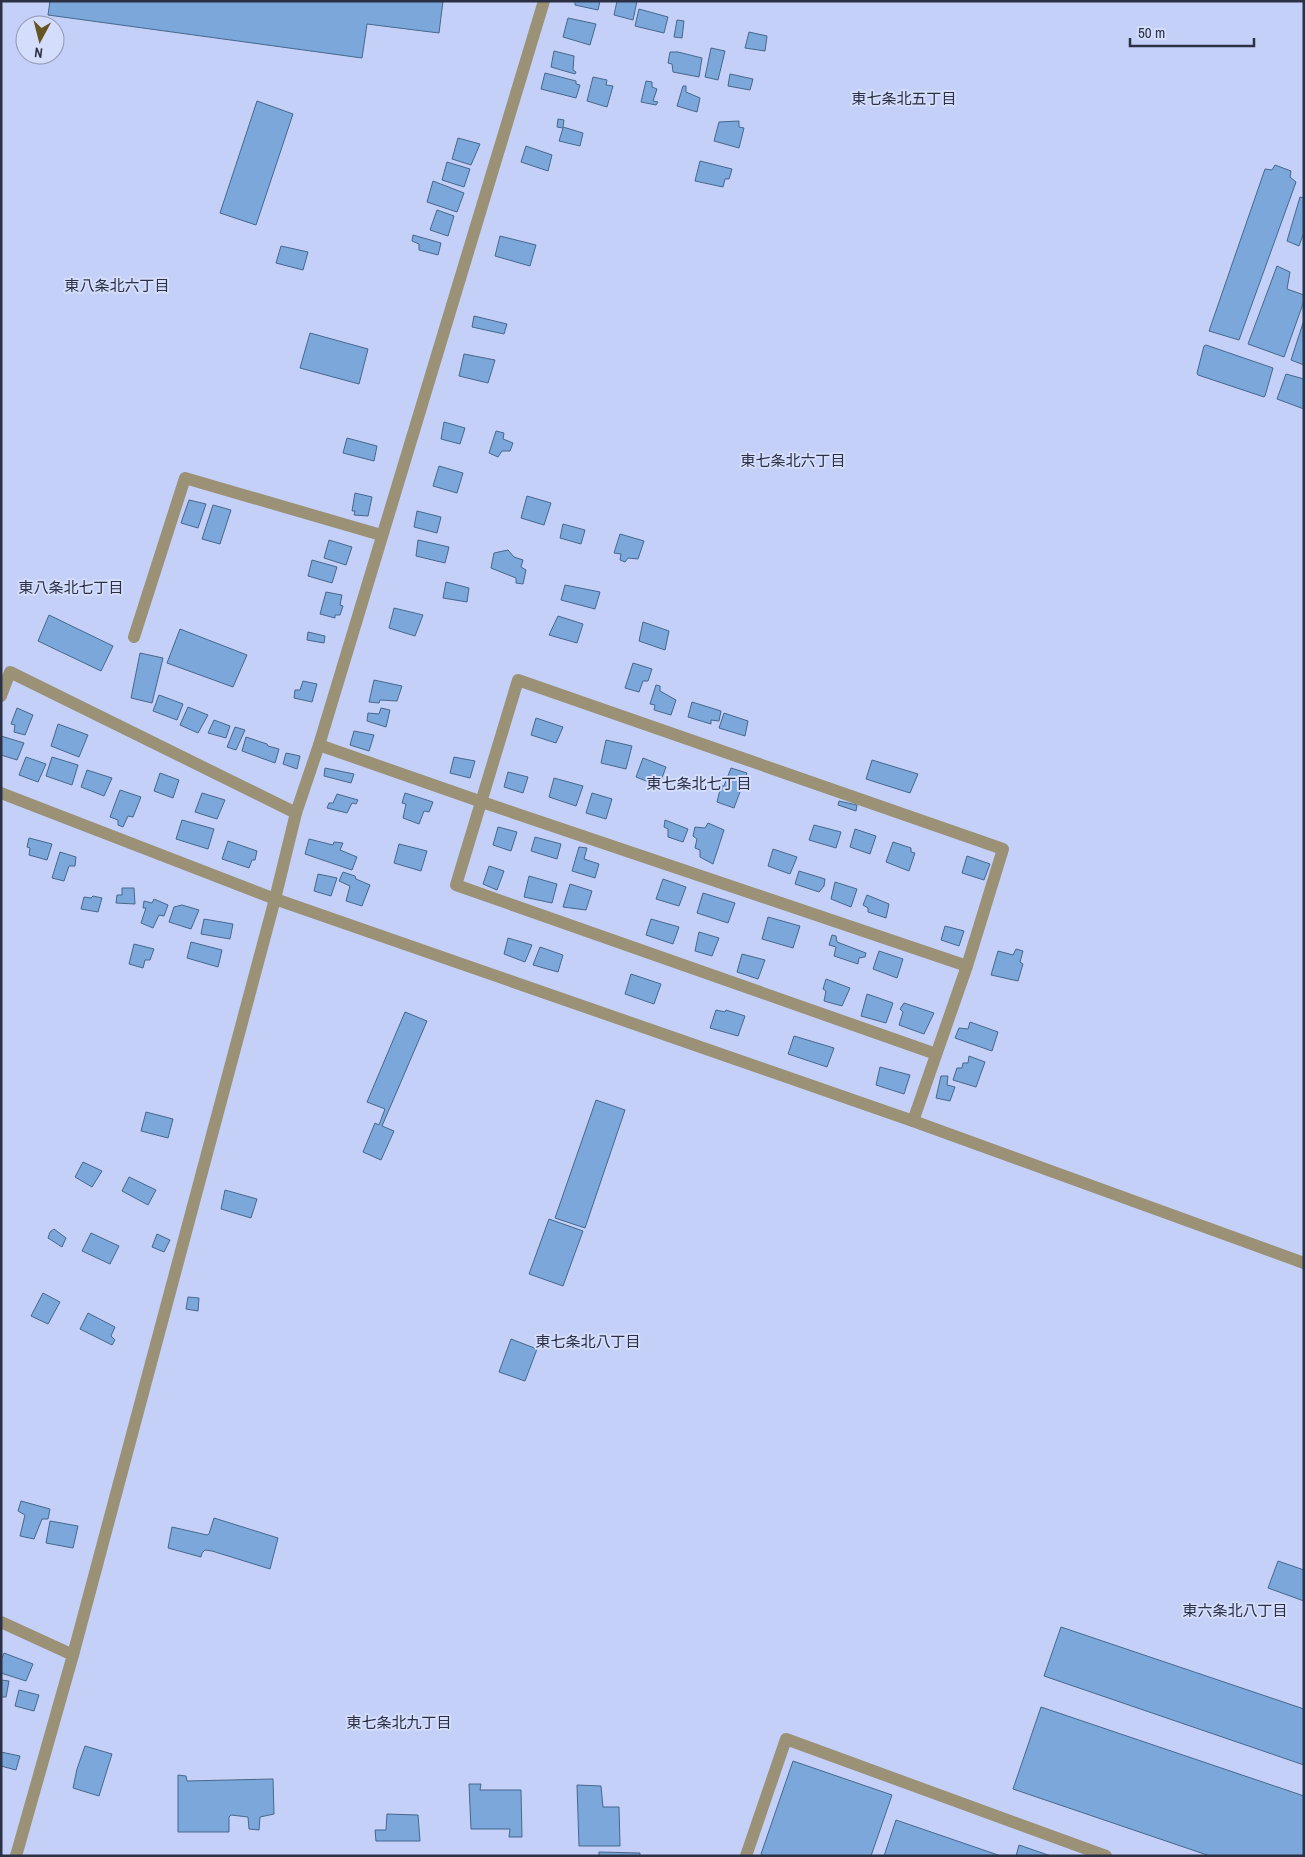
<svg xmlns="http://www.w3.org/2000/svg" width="1305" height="1857" font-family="'Archivo Narrow','Noto Sans JP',sans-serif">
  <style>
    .building { fill: #7ba7da; stroke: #47678c }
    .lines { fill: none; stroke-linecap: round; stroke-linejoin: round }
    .minor { stroke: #9a9176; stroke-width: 12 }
    .labels { text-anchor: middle; stroke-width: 4; stroke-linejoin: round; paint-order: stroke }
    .neighbourhood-label { font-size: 15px; fill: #2b3044; stroke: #d4ddfb }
  </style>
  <rect width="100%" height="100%" fill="#c4d0f7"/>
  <g class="building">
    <polygon points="50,1 443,1 439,33 367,24 362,58 48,15"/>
    <polygon points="575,1 600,1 598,10 575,5"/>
    <polygon points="617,1 637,1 633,20 614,15"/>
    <polygon points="639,9 668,17 664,33 635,26"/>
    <polygon points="568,18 596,24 590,45 563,37"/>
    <polygon points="677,20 684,21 682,38 674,37"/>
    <polygon points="749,32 767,36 765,51 745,48"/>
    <polygon points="711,48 725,51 718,80 705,77"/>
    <polygon points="554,51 574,56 573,70 576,72 575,74 551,67"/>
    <polygon points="670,52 678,52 702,58 699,77 673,72 672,64 668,63"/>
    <polygon points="545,73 576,81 576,84 580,85 576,98 541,89"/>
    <polygon points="730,74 753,79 750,90 728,86"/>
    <polygon points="593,77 607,80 606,85 613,86 607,107 587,101"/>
    <polygon points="646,81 652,82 652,87 657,89 653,101 658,102 656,105 641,102"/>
    <polygon points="683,86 686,86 686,92 700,98 697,112 677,106"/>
    <polygon points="257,101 293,114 256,225 220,213"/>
    <polygon points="558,119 564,120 563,127 583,133 580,146 559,141 563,128 557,127"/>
    <polygon points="739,121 739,127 744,128 739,148 714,141 719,122"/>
    <polygon points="458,138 480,144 471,165 452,159"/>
    <polygon points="526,146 552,155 548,171 521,162"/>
    <polygon points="700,161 732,169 729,179 725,179 723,187 695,181"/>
    <polygon points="447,162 470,169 464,187 442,180"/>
    <polygon points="1275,165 1291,171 1290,177 1296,182 1239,340 1209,331 1265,169 1272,170"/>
    <polygon points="433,181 464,193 457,212 427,202"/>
    <polygon points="1300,197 1304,198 1304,232 1299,246 1287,241"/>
    <polygon points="437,210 454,216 448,236 430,230"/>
    <polygon points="413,235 441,243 438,255 419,250 419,244 412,241"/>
    <polygon points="500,236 536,245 530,266 495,256"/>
    <polygon points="281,246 308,252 303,270 276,263"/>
    <polygon points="1277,266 1290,272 1287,289 1304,295 1304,301 1284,357 1248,344"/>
    <polygon points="474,316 507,324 504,334 472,327"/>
    <polygon points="1304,320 1304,365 1291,360"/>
    <polygon points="310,333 368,349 359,384 300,368"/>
    <polygon points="1206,345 1273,368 1265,396 1264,397 1198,375 1197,373 1204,346"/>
    <polygon points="464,354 495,360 488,383 459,376"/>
    <polygon points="1286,374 1304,379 1304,409 1277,399"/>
    <polygon points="444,422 465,428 460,444 441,439"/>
    <polygon points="496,431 504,433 503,439 513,443 510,451 502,451 498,457 489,453"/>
    <polygon points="347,438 377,446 374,461 343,453"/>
    <polygon points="439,466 463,473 457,493 433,486"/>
    <polygon points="355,493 372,497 368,516 354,515 355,511 352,511"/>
    <polygon points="527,496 551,503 544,525 521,518"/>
    <polygon points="189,500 206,504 198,528 181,523"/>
    <polygon points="213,505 231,510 220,544 202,539"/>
    <polygon points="417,511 441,517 437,533 414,527"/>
    <polygon points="563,524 585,530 581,544 560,538"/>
    <polygon points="620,534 644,541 638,559 628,558 625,562 620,560 621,554 614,553"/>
    <polygon points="329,540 352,547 346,565 324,558"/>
    <polygon points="418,540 449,547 445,563 416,556"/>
    <polygon points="508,550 514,557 523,560 521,567 526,570 523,584 516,583 516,578 491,568 494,553"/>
    <polygon points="312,560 337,567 332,583 308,576"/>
    <polygon points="446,582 469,588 467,602 443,598"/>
    <polygon points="565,585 600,592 595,609 561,600"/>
    <polygon points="326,592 342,595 340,605 343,606 340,615 335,615 335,618 320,614"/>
    <polygon points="394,608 423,615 415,636 389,628"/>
    <polygon points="49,615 113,646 101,671 38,641"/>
    <polygon points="558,616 583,624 577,643 549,635"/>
    <polygon points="643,622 669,631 665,650 639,641"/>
    <polygon points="180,629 247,655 233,687 167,663"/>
    <polygon points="308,632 325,636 324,643 307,640"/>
    <polygon points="140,653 163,658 152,703 131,698"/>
    <polygon points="633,663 652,669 648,681 643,681 639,692 625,688"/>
    <polygon points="374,680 402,686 397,701 380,700 379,703 369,702"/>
    <polygon points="303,681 317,684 312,702 294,698 295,690 300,690"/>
    <polygon points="656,685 660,686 660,691 676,700 671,715 654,710 655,705 650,704"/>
    <polygon points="159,695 183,704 177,720 153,711"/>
    <polygon points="692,702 721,711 719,721 711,720 711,724 688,717"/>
    <polygon points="188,707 208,715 198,733 180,725"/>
    <polygon points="17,708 33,715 25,735 14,732 15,725 11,724"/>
    <polygon points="381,708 390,710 386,727 367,721 368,713 379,714"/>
    <polygon points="724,713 748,721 745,736 719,728"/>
    <polygon points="536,718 563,727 556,743 531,735"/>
    <polygon points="214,720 230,726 226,738 208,733"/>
    <polygon points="58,724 88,735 79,757 51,746"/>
    <polygon points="235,727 245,730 236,750 227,747"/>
    <polygon points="354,731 374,735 369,751 350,745"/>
    <polygon points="1,736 24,743 17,760 1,755"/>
    <polygon points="246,737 267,744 268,746 279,749 275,763 242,751"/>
    <polygon points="606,740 632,746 626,769 601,763"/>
    <polygon points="286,753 300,756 297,769 283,764"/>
    <polygon points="26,757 46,764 38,782 19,775"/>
    <polygon points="52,757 78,765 72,785 46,776"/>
    <polygon points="454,757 475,761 470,778 450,773"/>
    <polygon points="643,758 666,767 659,786 636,777"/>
    <polygon points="872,760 918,774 910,793 866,779"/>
    <polygon points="325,768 354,774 351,783 324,776"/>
    <polygon points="731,768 747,773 734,808 717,802 721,786 724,786"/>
    <polygon points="87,770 112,778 104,796 81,787"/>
    <polygon points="508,772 528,777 523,793 504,787"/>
    <polygon points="160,773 179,780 173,798 154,791"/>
    <polygon points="554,778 583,786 576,806 549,797"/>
    <polygon points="120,790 141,797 133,817 128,816 123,827 118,825 118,820 110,817"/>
    <polygon points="202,793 225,800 217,819 195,812"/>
    <polygon points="405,793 433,802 429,812 424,811 419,824 403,818 406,804 402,803"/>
    <polygon points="592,793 612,799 606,819 586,813"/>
    <polygon points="337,794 358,800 356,804 352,803 347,813 327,808 329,803 333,803"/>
    <polygon points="839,801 857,805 856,811 838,805"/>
    <polygon points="182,820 214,829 208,849 176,839"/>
    <polygon points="665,820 688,829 683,842 668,837 668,829 664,827"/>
    <polygon points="708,823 724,830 713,864 700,857 700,850 695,848 697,839 693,836 695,827 705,828"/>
    <polygon points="814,825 841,832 836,848 809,840"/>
    <polygon points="498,827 517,832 511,851 493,845"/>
    <polygon points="855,829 876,836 870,854 850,847"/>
    <polygon points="535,837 561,844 557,859 531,851"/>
    <polygon points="29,838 52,844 47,860 29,855 30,848 27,847"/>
    <polygon points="309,839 333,845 334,842 343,843 340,850 357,857 352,870 305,854"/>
    <polygon points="228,841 257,851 255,860 252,860 249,868 222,859"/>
    <polygon points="893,842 911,848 911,852 915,853 909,871 886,862"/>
    <polygon points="399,844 427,851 421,871 394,863"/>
    <polygon points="579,847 587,848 584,859 599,864 595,878 572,871"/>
    <polygon points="773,849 797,857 790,874 768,866"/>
    <polygon points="60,852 76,857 75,866 69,866 64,881 52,878"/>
    <polygon points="967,856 990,864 984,880 962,873"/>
    <polygon points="489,866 504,871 497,890 483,884"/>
    <polygon points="799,871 825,879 824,886 819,892 795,884"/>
    <polygon points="343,872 355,876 356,879 370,885 362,906 346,901 350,886 339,881"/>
    <polygon points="318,874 337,878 331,896 314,891"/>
    <polygon points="529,876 557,884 552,903 524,897"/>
    <polygon points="663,879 686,887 679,906 656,899"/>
    <polygon points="835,882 857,889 851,907 831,899"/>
    <polygon points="570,884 592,891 586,910 563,907"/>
    <polygon points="122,888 134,888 135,904 116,903 117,895 122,895"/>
    <polygon points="703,893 735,903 728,923 697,913"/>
    <polygon points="867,895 889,904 886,918 868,912 868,908 863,905"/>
    <polygon points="93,896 102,898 98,912 81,909 84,897 91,898"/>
    <polygon points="154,899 168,905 164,916 159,915 153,928 141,923 146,908 143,908 144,901 152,903"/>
    <polygon points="182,905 199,910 191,929 169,922 174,907"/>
    <polygon points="768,917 800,926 793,948 762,939"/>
    <polygon points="204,919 233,924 230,939 201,934"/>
    <polygon points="651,919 679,927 673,944 646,935"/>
    <polygon points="945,926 964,931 959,946 941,940"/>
    <polygon points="699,932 719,938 712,956 695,951"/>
    <polygon points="832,935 836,936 837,942 866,953 865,957 859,958 858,964 834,956 836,947 829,945"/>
    <polygon points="508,938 532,945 525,962 504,954"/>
    <polygon points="191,942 222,950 218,967 187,958"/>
    <polygon points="134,944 154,949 150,960 145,960 143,968 129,964"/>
    <polygon points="540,947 563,955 558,972 533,965"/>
    <polygon points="1016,949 1023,951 1020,962 1023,964 1018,981 991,975 998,951 1013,955"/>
    <polygon points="879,951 903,959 897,978 873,969"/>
    <polygon points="742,954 765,960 758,979 737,972"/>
    <polygon points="631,974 661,984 654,1004 625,994"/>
    <polygon points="826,979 850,988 842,1006 824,1001 826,991 823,989"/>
    <polygon points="867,994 893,1003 886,1023 861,1016"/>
    <polygon points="904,1003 934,1013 924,1034 899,1025 903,1012 900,1009"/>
    <polygon points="716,1010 725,1012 726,1010 745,1016 738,1036 710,1028"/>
    <polygon points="405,1012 427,1021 382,1126 394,1131 381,1160 363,1152 375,1123 379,1125 385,1109 367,1102"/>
    <polygon points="970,1022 998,1032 992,1051 955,1038 959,1028 968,1029"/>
    <polygon points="794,1036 834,1048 827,1067 788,1054"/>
    <polygon points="969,1056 985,1062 976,1087 953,1080 957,1068 962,1068 963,1063 968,1063"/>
    <polygon points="880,1067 910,1075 904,1094 876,1085"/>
    <polygon points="941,1076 948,1076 947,1085 955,1087 950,1101 936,1098"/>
    <polygon points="596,1100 625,1110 585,1228 555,1218"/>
    <polygon points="146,1112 173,1119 168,1138 141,1131"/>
    <polygon points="83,1162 102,1171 92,1187 75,1177"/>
    <polygon points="129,1177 156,1190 148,1205 122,1191"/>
    <polygon points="225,1190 257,1199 251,1218 221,1209"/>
    <polygon points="549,1219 583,1231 563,1286 529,1274"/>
    <polygon points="54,1229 66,1238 62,1247 48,1238 50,1232"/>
    <polygon points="91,1233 119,1246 110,1264 82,1251"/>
    <polygon points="157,1234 170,1240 164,1252 152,1247"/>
    <polygon points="43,1293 60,1302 48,1324 31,1316"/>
    <polygon points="188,1297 199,1298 198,1311 186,1309"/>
    <polygon points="88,1313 115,1327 111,1336 115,1340 112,1345 80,1329"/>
    <polygon points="511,1339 537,1349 525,1381 499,1372"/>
    <polygon points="21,1501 50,1509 48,1519 42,1519 34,1539 20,1536 25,1515 18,1511"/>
    <polygon points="214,1518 278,1538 270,1569 212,1551 205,1550 202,1553 201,1557 168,1548 172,1527 207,1535 209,1534"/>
    <polygon points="50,1521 78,1526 73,1548 46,1543"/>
    <polygon points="1278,1561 1304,1570 1304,1601 1268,1588"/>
    <polygon points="1061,1627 1304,1709 1304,1765 1044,1676"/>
    <polygon points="4,1653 33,1664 26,1681 1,1673 1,1660"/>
    <polygon points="1,1680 9,1681 6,1697 1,1697"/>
    <polygon points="19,1690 39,1695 34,1711 15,1706"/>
    <polygon points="1041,1707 1304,1796 1304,1856 1210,1856 1013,1789"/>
    <polygon points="85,1746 112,1754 99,1796 73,1788 77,1769"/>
    <polygon points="1,1752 20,1756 16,1770 1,1766"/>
    <polygon points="793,1761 892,1795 871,1856 765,1856 761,1854"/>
    <polygon points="178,1775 186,1776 187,1781 273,1779 274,1814 260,1817 259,1830 249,1829 248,1817 231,1815 229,1817 229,1832 178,1832"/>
    <polygon points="469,1784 481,1784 480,1790 521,1790 522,1837 509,1837 510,1829 471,1829"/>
    <polygon points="577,1785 601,1786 603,1807 619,1807 620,1846 579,1846"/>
    <polygon points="387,1814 418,1815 420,1841 376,1841 375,1830 386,1830"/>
    <polygon points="896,1820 1001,1856 884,1856"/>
    <polygon points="1019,1845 1051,1856 1016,1856"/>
    <polygon points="599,1852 640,1853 640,1856 599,1856"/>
  </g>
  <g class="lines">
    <g class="minor">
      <polyline points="134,637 185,478 381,535"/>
      <polyline points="1,696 10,672 296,813"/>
      <polyline points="319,745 482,802 967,966"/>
      <polyline points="1,793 275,899 913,1121 1304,1263"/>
      <polyline points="913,1121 967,966 1003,849 518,680 456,885 936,1054"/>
      <polyline points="1,1622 73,1655"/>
      <polyline points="16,1856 73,1655 275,899 296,813 319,745 544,1"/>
      <polyline points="746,1856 786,1739 1106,1856"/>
    </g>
  </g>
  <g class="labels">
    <g class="neighbourhood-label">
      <text x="904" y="104">東七条北五丁目</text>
      <text x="117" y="291">東八条北六丁目</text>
      <text x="793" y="466">東七条北六丁目</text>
      <text x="71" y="593">東八条北七丁目</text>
      <text x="699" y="789">東七条北七丁目</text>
      <text x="588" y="1347">東七条北八丁目</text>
      <text x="1235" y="1616">東六条北八丁目</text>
      <text x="399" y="1728">東七条北九丁目</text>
    </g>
  </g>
  <rect width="1305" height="1857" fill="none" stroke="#2b3044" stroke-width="5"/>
  <g transform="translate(40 40) rotate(187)"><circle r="24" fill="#d4ddfb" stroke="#9098b2"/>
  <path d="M0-4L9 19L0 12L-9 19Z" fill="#655523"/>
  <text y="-8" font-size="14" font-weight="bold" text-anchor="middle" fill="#2b3044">N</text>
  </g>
  <path d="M1130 38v8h124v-8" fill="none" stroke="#2b3044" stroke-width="2.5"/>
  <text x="1138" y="38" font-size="15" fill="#2b3044" stroke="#d4ddfb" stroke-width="4" paint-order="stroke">50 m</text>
</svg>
